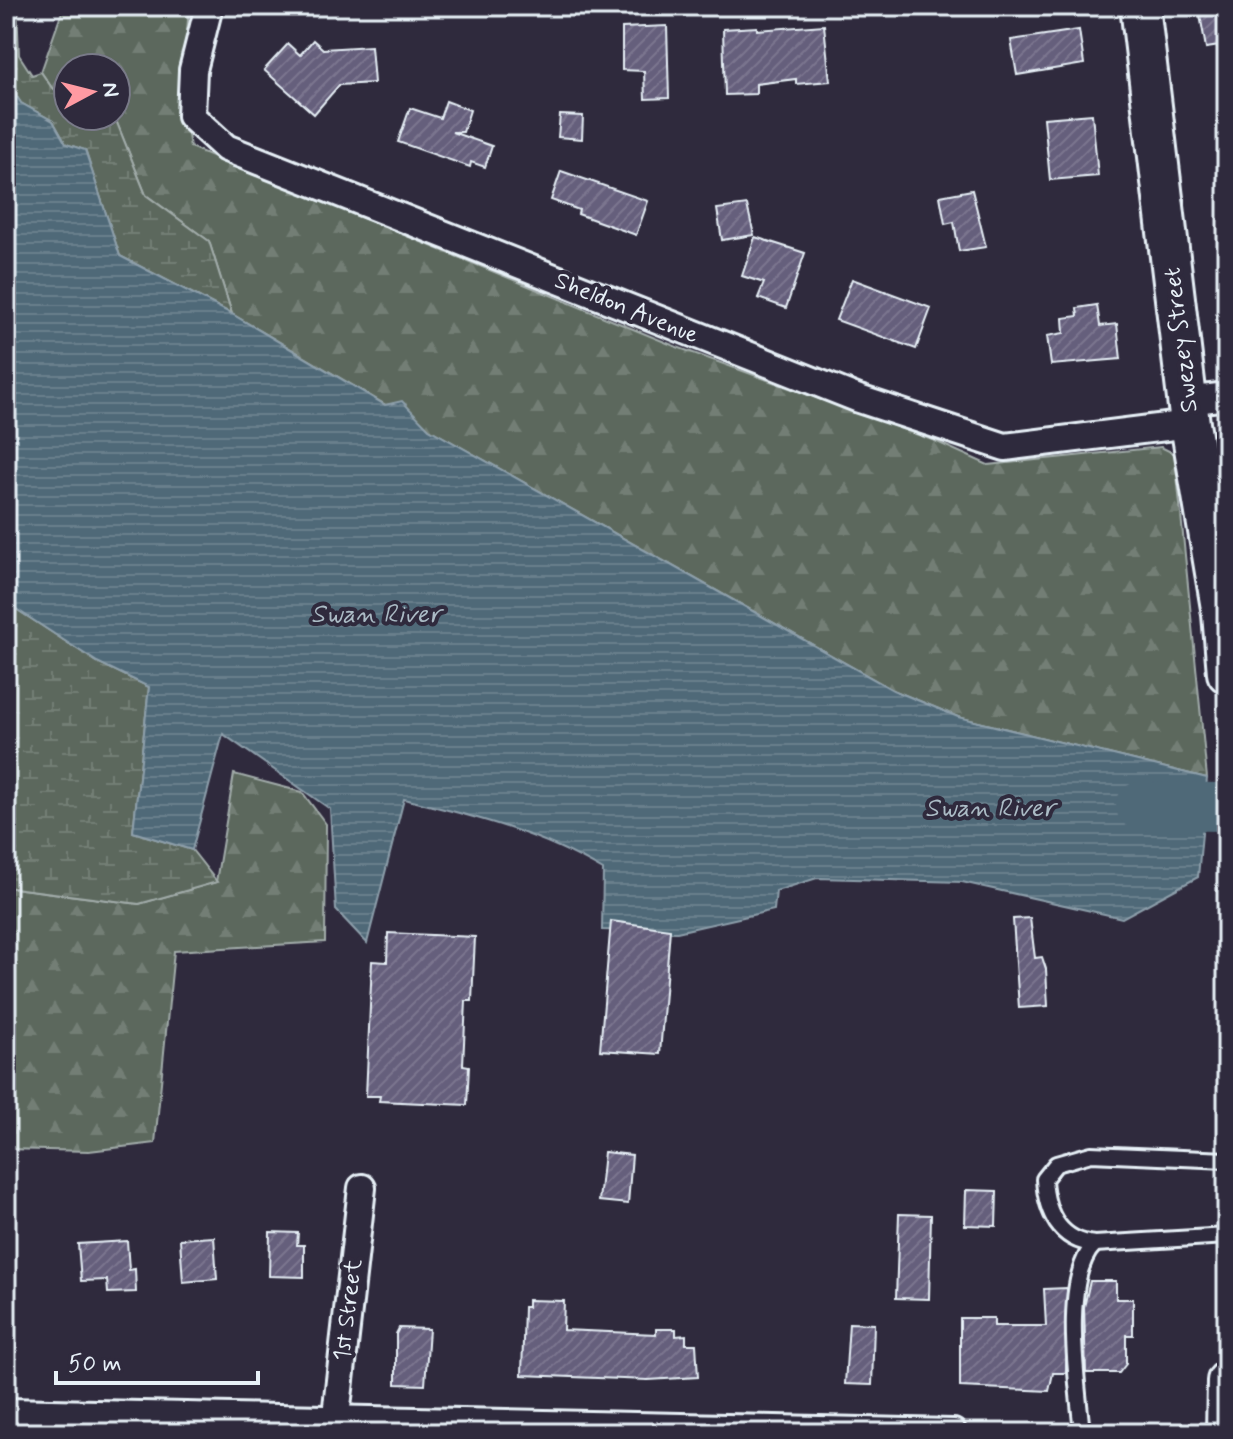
<svg xmlns="http://www.w3.org/2000/svg" width="1233" height="1439" font-family="Mynerve,sans-serif">
  <style>
    .forest { fill: url(#forest-firs); stroke: #a2acaa; stroke-width: 2 }
    .wetland { fill: url(#wetland-marsh); stroke: #a2acaa; stroke-width: 2 }
    .water { fill: url(#water-rules); stroke: #8d9fab; stroke-width: 2 }
    .lines { fill: none; stroke-linecap: round; stroke-linejoin: round }
    .river { stroke: #506978; stroke-width: 48 }
    .building { fill: url(#building-hatch); stroke: #e8f1f8; stroke-width: 2 }
    .lane-casing { stroke: #e8f1f8; stroke-width: 20 }
    .street-casing { stroke: #e8f1f8; stroke-width: 32 }
    .secondary-casing { stroke: #e8f1f8; stroke-width: 44 }
    .lane { stroke: #2f2a3d; stroke-width: 14 }
    .street { stroke: #2f2a3d; stroke-width: 26 }
    .secondary { stroke: #2f2a3d; stroke-width: 38 }
    .labels { text-anchor: middle; stroke-width: 8; stroke-linejoin: round; paint-order: stroke }
    .street-label { font-size: 24px; fill: #e8f1f8; stroke: #2f2a3d }
    .water-label { font-size: 26px; font-style: italic; fill: #abbbc5; stroke: #2f2a3d }
  </style>
  <defs>
    <pattern id="forest-firs" width="22" height="20" patternUnits="userSpaceOnUse" patternTransform="scale(2)"><rect width="22" height="20" fill="#5b685d"/><path d="M5 1l3.5 6h-7zM16 11l3.5 6h-7z" fill="#737e75"/></pattern>
    <pattern id="wetland-marsh" width="20" height="14" patternUnits="userSpaceOnUse" patternTransform="scale(2)"><rect width="20" height="14" fill="#5b685d"/><path d="M1 5h8M5 5V1M11 12h8M15 12V8" fill="none" stroke="#737e75"/></pattern>
    <pattern id="water-rules" width="6" height="5" patternUnits="userSpaceOnUse" patternTransform="scale(2)"><rect width="6" height="5" fill="#506978"/><path d="M0 2.5h6" fill="none" stroke="#697f8c"/></pattern>
    <pattern id="building-hatch" width="6" height="6" patternUnits="userSpaceOnUse" patternTransform="scale(2)"><rect width="6" height="6" fill="#655e7c"/><path d="M-1 1l2-2M0 6l6-6M5 7l2-2" fill="none" stroke="#7b768f"/></pattern>
  </defs>
  <rect width="100%" height="100%" fill="#2f2a3d"/>
  <filter id="ink" filterUnits="userSpaceOnUse"><feTurbulence type="fractalNoise" baseFrequency=".0125" numOctaves="2"/><feDisplacementMap in="SourceGraphic" scale="16" xChannelSelector="R" yChannelSelector="G"/><feConvolveMatrix kernelMatrix="1 2 1 2 8 2 1 2 1" color-interpolation-filters="sRGB"/></filter>
  <g filter="url(#ink)">
    <g class="forest">
      <polygon points="64,6 189,6 182,98 190,147 677,347 935,441 988,465 1161,447 1175,454 1207,778 958,717 893,690 429,429 402,402 386,405 232,314 209,241 146,195 115,118 110,116 116,116 116,68 68,68 68,96 52,88 41,72"/>
      <polygon points="234,774 302,792 326,824 325,942 174,951 155,1143 89,1151 6,1149 6,887 139,904 216,882"/>
    </g>
    <g class="wetland">
      <polygon points="6,6 17,6 19,55 32,75 41,72 52,88 68,96 68,116 115,118 146,195 209,241 232,314 120,256 85,150 66,144 53,121 21,103 6,80"/>
      <polygon points="6,607 13,607 97,662 149,687 133,832 192,850 217,882 139,904 6,887"/>
    </g>
    <path class="water" d="M 6,80 L 21,103 L 53,121 L 66,144 L 85,150 L 120,256 L 232,314 L 385,405 L 402,401 L 429,429 L 893,690 L 958,717 L 1207,778 L 1198,877 L 1122,918 L 962,882 L 817,878 L 776,891 L 774,910 L 677,932 L 602,930 L 603,870 C 541,833 474,816 404,799 L 367,943 L 336,910 L 330,809 L 223,734 L 192,850 L 133,832 L 149,687 L 97,662 L 13,607 L 6,607 Z"/>
    <g class="lines">
      <polyline class="river" points="1140,806 1227,807"/>
    </g>
    <g class="building">
      <polygon points="1227,10 1227,45 1206,48 1200,15"/>
      <polygon points="824,25 830,81 796,84 796,79 756,84 756,94 725,95 723,29 757,27 757,30"/>
      <polygon points="667,26 669,98 645,99 644,71 622,70 622,28"/>
      <polygon points="1079,30 1084,64 1017,75 1011,40"/>
      <polygon points="313,40 323,49 371,46 374,83 339,85 314,114 264,70 288,44 300,55"/>
      <polygon points="446,101 470,110 463,132 452,132 492,146 485,167 471,162 470,167 398,142 410,108 440,118"/>
      <polygon points="1092,114 1098,176 1050,180 1044,118"/>
      <polygon points="560,115 583,116 582,139 558,137"/>
      <polygon points="561,171 648,201 636,235 578,214 579,210 551,200"/>
      <polygon points="972,190 986,247 959,251 954,222 945,224 940,196"/>
      <polygon points="747,205 754,235 722,240 717,209"/>
      <polygon points="755,237 805,253 786,308 758,298 764,283 742,276"/>
      <polygon points="852,279 931,308 916,349 836,320"/>
      <polygon points="1097,305 1100,326 1117,324 1121,359 1051,365 1047,336 1064,333 1063,318 1078,316 1077,308"/>
      <polygon points="1030,918 1035,958 1042,957 1046,969 1048,1006 1019,1008 1013,919"/>
      <polygon points="611,921 670,929 660,1054 600,1050"/>
      <polygon points="388,933 475,937 472,1001 466,1001 463,1065 469,1066 467,1105 379,1101 380,1096 366,1096 372,961 387,962"/>
      <polygon points="604,1152 632,1155 628,1204 599,1201"/>
      <polygon points="966,1190 997,1191 996,1226 965,1225"/>
      <polygon points="899,1214 931,1215 929,1299 896,1298"/>
      <polygon points="270,1232 298,1233 297,1245 304,1245 304,1277 269,1276"/>
      <polygon points="214,1237 217,1279 183,1282 180,1239"/>
      <polygon points="127,1241 129,1270 135,1269 136,1292 108,1293 107,1280 81,1281 78,1244"/>
      <polygon points="1090,1281 1116,1281 1116,1299 1133,1299 1133,1335 1126,1335 1126,1364 1119,1373 1086,1373 1084,1307"/>
      <polygon points="1067,1288 1066,1373 1053,1373 1049,1391 960,1387 960,1318 994,1318 994,1326 1046,1326 1044,1289"/>
      <polygon points="528,1300 564,1301 563,1330 656,1334 656,1329 676,1329 676,1336 686,1335 686,1344 696,1344 698,1377 648,1380 522,1375 524,1307 528,1307"/>
      <polygon points="849,1323 874,1324 872,1385 845,1384"/>
      <polygon points="399,1328 429,1329 425,1385 396,1384 396,1334"/>
    </g>
    <g class="lines">
      <g class="lane-casing">
        <g id="lane">
          <path d="M 1227,1160 L 1091,1154 L 1056,1164 L 1044,1179 C 1046,1212 1059,1241 1095,1244 L 1227,1236"/>
          <path d="M 1082,1433 C 1078,1387 1060,1278 1095,1244"/>
        </g>
      </g>
      <g class="street-casing">
        <g id="street">
          <polyline points="209,6 193,70 191,116 226,148 859,399 1005,447 1190,424"/>
          <polyline points="1187,401 1227,396"/>
          <polyline points="6,1412 953,1433"/>
          <polyline points="334,1433 362,1188"/>
        </g>
      </g>
      <g class="secondary-casing">
        <g id="secondary">
          <polyline points="1140,6 1190,424 1222,614 1227,673"/>
          <polyline points="1226,1433 1227,1381"/>
        </g>
      </g>
      <use href="#lane" class="lane"/>
      <use href="#street" class="street"/>
      <use href="#secondary" class="secondary"/>
    </g>
  </g>
  <g class="labels">
    <g class="street-label">
      <text transform="translate(627 307) rotate(22)" y="8">Sheldon Avenue</text>
      <text transform="translate(1180 340) rotate(-97)" y="8">Swezey Street</text>
      <text transform="translate(347 1310) rotate(-83)" y="8">1st Street</text>
    </g>
    <g class="water-label">
      <text x="376" y="622">Swan River</text>
      <text x="990" y="816">Swan River</text>
    </g>
  </g>
  <rect width="1233" height="1439" fill="none" stroke="#2f2a3d" stroke-width="32"/>
  <rect x="16" y="16" width="1201" height="1407" fill="none" stroke="#e8f1f8" stroke-width="3" filter="url(#ink)"/>
  <g transform="translate(92 92) rotate(83)"><circle r="38" fill="#2f2a3d" stroke="#797a88" stroke-width="2"/>
  <path d="M0-6L14 30L0 20L-14 30Z" fill="#ff9aa2"/>
  <text y="-12" font-size="22" font-weight="bold" text-anchor="middle" fill="#e8f1f8">N</text>
  </g>
  <path d="M56 1371v12h202v-12" fill="none" stroke="#e8f1f8" stroke-width="4"/>
  <text x="68" y="1371" font-size="24" fill="#e8f1f8" stroke="#2f2a3d" stroke-width="6" paint-order="stroke">50 m</text>
</svg>
